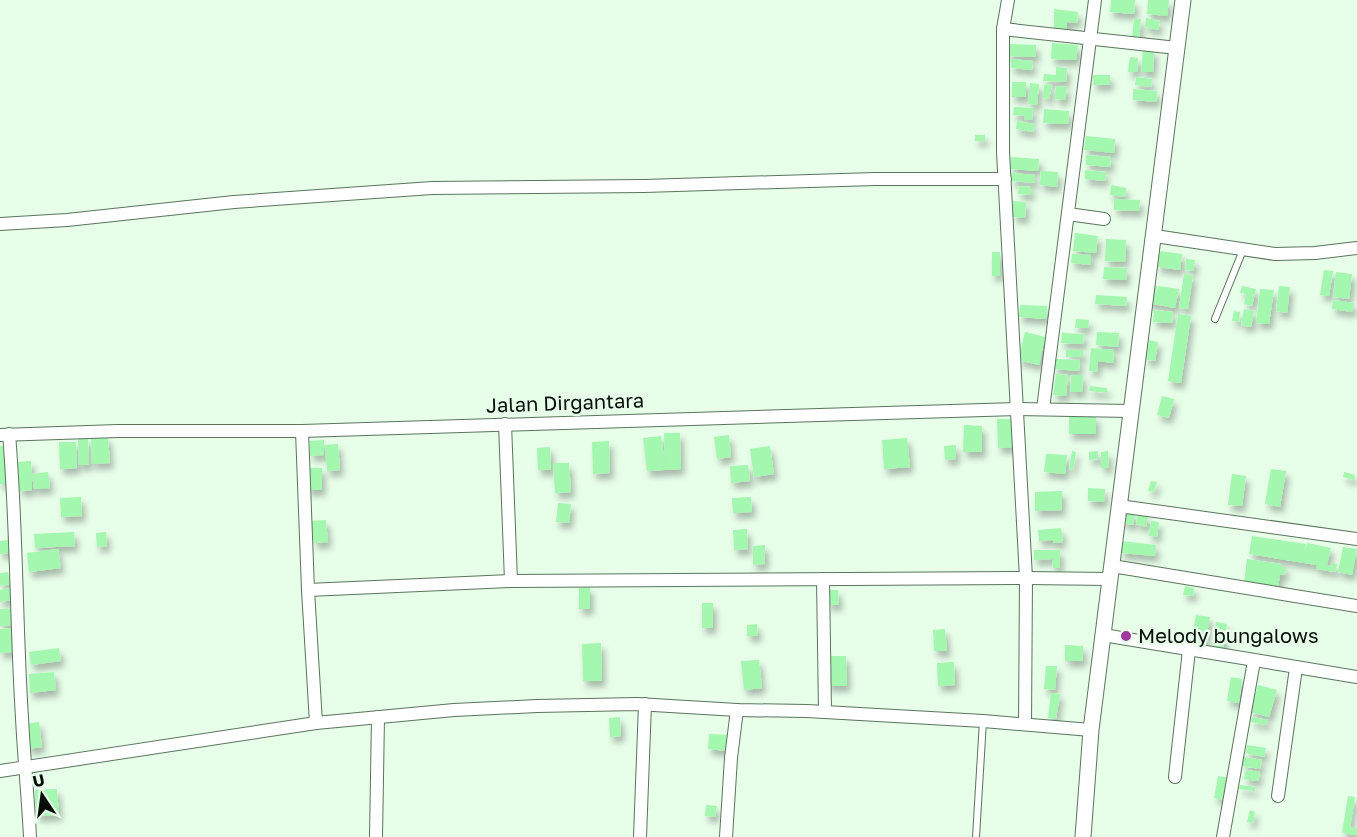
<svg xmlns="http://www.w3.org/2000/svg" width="1357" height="837" font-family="'Golos Text',sans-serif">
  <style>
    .building { fill: #a3f7af; filter: url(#shadow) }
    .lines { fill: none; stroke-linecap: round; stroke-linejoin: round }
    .service-casing { stroke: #5b745e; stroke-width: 8 }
    .minor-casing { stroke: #5b745e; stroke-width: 14 }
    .tertiary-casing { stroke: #5b745e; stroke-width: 17 }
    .service { stroke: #fff; stroke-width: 6 }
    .minor { stroke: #fff; stroke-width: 12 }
    .tertiary { stroke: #fff; stroke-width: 15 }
    .poi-dot { fill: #9f3a9e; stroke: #e7fee9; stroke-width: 2 }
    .labels { text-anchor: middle; stroke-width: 5; stroke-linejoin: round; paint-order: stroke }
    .street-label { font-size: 20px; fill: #060e07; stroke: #e7fee9 }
    .poi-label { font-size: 20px; fill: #060e07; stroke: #e7fee9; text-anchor: start }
  </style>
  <defs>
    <filter id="shadow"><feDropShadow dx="3.5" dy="6" stdDeviation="3" flood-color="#0004"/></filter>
  </defs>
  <rect width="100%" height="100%" fill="#e7fee9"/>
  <g class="building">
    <polygon points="1111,0 1135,0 1134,14 1110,12"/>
    <polygon points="1148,0 1169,0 1167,16 1147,14"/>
    <polygon points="1054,9 1078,12 1077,23 1067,22 1066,30 1054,29"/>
    <polygon points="1146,18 1160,21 1158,30 1145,27"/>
    <polygon points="1134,19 1141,19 1139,40 1132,39"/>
    <polygon points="1052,43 1078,45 1076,60 1051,59"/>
    <polygon points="1008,44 1036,45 1036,57 1008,56"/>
    <polygon points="1143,49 1154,50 1153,72 1141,72"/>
    <polygon points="1130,57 1138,58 1137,72 1128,72"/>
    <polygon points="1011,59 1033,61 1032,70 1011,68"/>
    <polygon points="1056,67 1067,68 1066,82 1043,81 1044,74 1056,75"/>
    <rect x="1093" y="75" width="17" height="10"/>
    <polygon points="1136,77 1152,79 1151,87 1135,85"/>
    <rect x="1012" y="82" width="14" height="15"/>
    <polygon points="1030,83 1039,84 1037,105 1028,104"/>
    <polygon points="1046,84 1052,85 1049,99 1043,98 1044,86"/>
    <polygon points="1056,86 1067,87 1065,100 1055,99"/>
    <polygon points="1133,89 1157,91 1156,102 1133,100"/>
    <polygon points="1014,107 1033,108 1032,120 1024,119 1024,116 1013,115"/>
    <polygon points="1044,109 1069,111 1068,124 1043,123"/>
    <polygon points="1017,121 1034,124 1033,132 1016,129"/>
    <rect x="975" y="135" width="10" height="6"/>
    <polygon points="1086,136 1115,139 1114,153 1084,150"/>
    <polygon points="1086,155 1111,157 1110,167 1086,165"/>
    <polygon points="1011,157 1039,159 1038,171 1010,169"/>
    <polygon points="1085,170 1106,172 1105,181 1085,179"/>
    <polygon points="1041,171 1058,172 1057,187 1040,185"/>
    <polygon points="1012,173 1035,175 1035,183 1011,181"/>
    <polygon points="1111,185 1126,188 1125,197 1110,195"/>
    <polygon points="1019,186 1031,187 1031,195 1018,194"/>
    <polygon points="1114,199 1140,200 1139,211 1114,210"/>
    <polygon points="1013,201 1026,202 1025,218 1013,217"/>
    <polygon points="1075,233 1098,236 1096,253 1073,251"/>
    <polygon points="1106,239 1126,240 1125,262 1105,261"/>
    <polygon points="1159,251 1182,254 1180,270 1157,267"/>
    <rect x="992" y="252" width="8" height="24"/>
    <polygon points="1072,254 1091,255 1091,265 1071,263"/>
    <polygon points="1186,259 1195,260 1193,271 1185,270"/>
    <polygon points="1104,267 1127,268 1126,280 1103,279"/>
    <polygon points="1324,270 1333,271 1329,296 1320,295"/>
    <polygon points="1336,272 1352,274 1349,299 1333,297"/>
    <polygon points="1184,274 1193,275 1188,309 1179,308"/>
    <polygon points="1149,285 1157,286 1156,300 1158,286 1179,289 1175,308 1147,303"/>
    <polygon points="1242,286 1256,289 1252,306 1244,304 1246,294 1240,293"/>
    <polygon points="1279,286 1290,287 1287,313 1276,311"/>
    <polygon points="1260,289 1274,290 1269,324 1256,323"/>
    <polygon points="1096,295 1127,297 1126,306 1095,304"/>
    <polygon points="1333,300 1354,303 1352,312 1332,309"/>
    <polygon points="1020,305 1047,306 1046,319 1019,317"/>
    <polygon points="1244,309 1254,311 1251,327 1241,325"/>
    <polygon points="1154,310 1173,312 1172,323 1153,322"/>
    <polygon points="1234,311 1240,312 1239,322 1232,321"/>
    <polygon points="1178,314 1191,316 1181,383 1168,381"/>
    <polygon points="1076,319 1089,320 1088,328 1075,328"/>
    <polygon points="1025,332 1045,337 1039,365 1018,360"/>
    <polygon points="1097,332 1119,333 1118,347 1096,345"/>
    <polygon points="1062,333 1084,334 1083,344 1061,343"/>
    <polygon points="1149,340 1158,342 1155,361 1145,360"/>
    <polygon points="1091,348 1114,350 1113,363 1098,361 1097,372 1089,371"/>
    <rect x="1066" y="350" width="17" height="7"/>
    <polygon points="1055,359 1080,360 1079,371 1054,369"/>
    <polygon points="1056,374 1068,375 1066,396 1053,395"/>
    <polygon points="1071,375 1083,375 1082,392 1070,392"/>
    <polygon points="1090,386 1107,388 1107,393 1089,391"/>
    <polygon points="1162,396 1174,399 1169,418 1157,415"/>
    <rect x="1069" y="416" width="27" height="18"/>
    <polygon points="997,419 1013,419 1014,447 998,448"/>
    <polygon points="964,425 982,426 982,452 963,452"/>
    <polygon points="664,433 680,433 681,469 647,471 643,438 661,436 665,465"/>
    <polygon points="729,435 731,457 717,459 714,437"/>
    <polygon points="108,437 110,463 92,464 91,438"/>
    <polygon points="88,438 89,465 79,465 78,439"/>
    <polygon points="907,438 910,467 884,469 882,440"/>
    <polygon points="324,440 324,455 310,456 310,441"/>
    <polygon points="609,441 610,473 593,474 592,442"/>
    <polygon points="59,442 76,442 77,468 60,469"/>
    <polygon points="338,444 340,470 327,471 325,445"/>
    <polygon points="956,445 956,459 945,460 944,446"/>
    <polygon points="0,446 6,446 7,484 0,484"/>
    <polygon points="770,446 774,474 754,477 750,449"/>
    <polygon points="550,447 551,470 538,470 537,448"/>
    <polygon points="1072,451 1076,452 1073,470 1069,469"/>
    <polygon points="1098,451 1098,459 1089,460 1089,452"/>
    <polygon points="1108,451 1109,468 1101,468 1101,452"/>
    <polygon points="1046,454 1067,455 1065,474 1044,472"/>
    <polygon points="31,461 32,490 19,491 18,462"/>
    <polygon points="553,463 569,463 571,492 555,493"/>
    <polygon points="748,465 750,481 731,483 730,466"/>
    <rect x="307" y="468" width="15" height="22"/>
    <polygon points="1271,469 1286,471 1280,507 1265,504"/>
    <polygon points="48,472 50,488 34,489 32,474"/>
    <polygon points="1344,472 1355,475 1354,480 1343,477"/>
    <polygon points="1232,474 1246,476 1242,506 1228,505"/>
    <polygon points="1151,481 1157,482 1154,492 1148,491"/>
    <polygon points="1088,488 1105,489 1104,502 1088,501"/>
    <polygon points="1062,491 1062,510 1035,511 1035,492"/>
    <polygon points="81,497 82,516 61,517 60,498"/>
    <polygon points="751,497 752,512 733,513 732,498"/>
    <polygon points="558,503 571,504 569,523 556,522"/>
    <polygon points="1124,511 1135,513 1133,525 1122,523"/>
    <polygon points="1138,513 1148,516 1146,527 1136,524"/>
    <polygon points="326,520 328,542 314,543 311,521"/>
    <polygon points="1151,521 1159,522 1157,537 1149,536"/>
    <polygon points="1061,528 1063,542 1053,543 1053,540 1039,541 1038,530"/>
    <polygon points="747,529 748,549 734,550 733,530"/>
    <polygon points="74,532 75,546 35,548 34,534"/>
    <polygon points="106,532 107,546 97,547 96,533"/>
    <polygon points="1252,536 1306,544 1305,554 1307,543 1331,548 1327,565 1331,566 1332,563 1337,564 1335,572 1316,569 1317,565 1249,554"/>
    <polygon points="9,540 10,553 0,554 0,541"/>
    <polygon points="1121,541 1156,545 1155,556 1120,553"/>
    <polygon points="765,545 765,564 753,565 753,546"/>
    <polygon points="1343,547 1357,549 1352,575 1338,572"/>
    <polygon points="58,549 61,568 29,572 27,553"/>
    <polygon points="1034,550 1060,550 1060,568 1053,568 1052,559 1034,560"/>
    <polygon points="1247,559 1281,564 1281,567 1286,567 1285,575 1280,574 1278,588 1244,583"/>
    <polygon points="8,572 10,584 0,586 0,573"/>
    <polygon points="1185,586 1194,588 1193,596 1183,595"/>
    <polygon points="590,587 590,609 579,609 579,588"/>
    <polygon points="11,588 12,600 0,602 0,590"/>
    <polygon points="827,590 838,590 839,605 828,605"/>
    <rect x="702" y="603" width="11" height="25"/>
    <polygon points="0,609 11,609 12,625 0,626"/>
    <polygon points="1196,615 1210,617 1205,644 1191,642"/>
    <polygon points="1216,622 1227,624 1223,649 1212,647"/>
    <polygon points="757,624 758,636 747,636 747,625"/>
    <polygon points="12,628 14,652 0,653 0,629"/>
    <polygon points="945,629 947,651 934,651 933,630"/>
    <polygon points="601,643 602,681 583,681 582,644"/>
    <polygon points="1065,645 1083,646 1083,661 1065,661"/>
    <polygon points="59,648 61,661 31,665 29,652"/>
    <polygon points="827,656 846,656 847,686 827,686"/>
    <polygon points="759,660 762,688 744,690 741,661"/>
    <polygon points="954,662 955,685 938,686 937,663"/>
    <polygon points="1046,666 1057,666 1055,690 1044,689"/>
    <polygon points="54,672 56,690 30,693 29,674"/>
    <polygon points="1231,677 1242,679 1239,703 1227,701"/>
    <polygon points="1258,685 1277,690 1269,717 1250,712"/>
    <polygon points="1051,693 1060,694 1056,719 1048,718"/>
    <polygon points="620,717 621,736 610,737 609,718"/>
    <polygon points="1252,717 1268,720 1266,725 1251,722"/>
    <polygon points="39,722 42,747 28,749 25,724"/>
    <polygon points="709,734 728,735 727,751 708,749"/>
    <polygon points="1247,745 1266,748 1264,757 1246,753"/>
    <polygon points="1244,757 1262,760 1260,769 1242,766"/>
    <polygon points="1246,770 1260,772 1258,781 1244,779"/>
    <polygon points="1218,776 1230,778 1225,800 1214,798"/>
    <polygon points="1240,785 1255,787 1255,791 1239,789"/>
    <polygon points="57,789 59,815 36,816 35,790"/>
    <polygon points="1348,796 1355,797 1350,827 1357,828 1357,835 1342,833"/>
    <polygon points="706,805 717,806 715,817 705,816"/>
    <polygon points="1250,810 1255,812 1253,823 1247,822"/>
  </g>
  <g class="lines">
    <g class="service-casing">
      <g id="service">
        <polyline points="1215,319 1243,250"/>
        <polyline points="976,837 983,721"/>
      </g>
    </g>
    <g class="minor-casing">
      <g id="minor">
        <polyline points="1008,0 1003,29 1003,152 1026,578 1025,724"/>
        <polyline points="1003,29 1177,48"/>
        <polyline points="1068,214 1104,219"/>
        <polyline points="0,224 67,220 234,202 432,188 644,186 875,179 1005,179"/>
        <polyline points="1155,236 1275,254 1315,253 1357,248"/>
        <polyline points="1043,409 1095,0"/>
        <polyline points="505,424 511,581"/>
        <polyline points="302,431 308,590 316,723"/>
        <path d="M 9,434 C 17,529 16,624 22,718 C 24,758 28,797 30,837"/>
        <polyline points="0,435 118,431 302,431 1017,409 1130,411"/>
        <polyline points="1119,506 1357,539"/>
        <polyline points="1112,566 1357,606"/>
        <polyline points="823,579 825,712"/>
        <polyline points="308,590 511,581 1026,578 1110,579"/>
        <polyline points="1103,635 1357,677"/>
        <polyline points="0,771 316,723 454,710 537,706 637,704 737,710 807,711 983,721 1091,730"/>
        <polyline points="1175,777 1189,650"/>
        <polyline points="1278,796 1296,668"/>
        <polyline points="376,837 378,717"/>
        <polyline points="640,837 645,704"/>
        <polyline points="726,837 731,758 737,710"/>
        <polyline points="1223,837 1254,661"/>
      </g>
    </g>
    <g class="tertiary-casing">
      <polyline id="tertiary" points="1083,837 1091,730 1183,0"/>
    </g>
    <use href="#service" class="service"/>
    <use href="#minor" class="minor"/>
    <use href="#tertiary" class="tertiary"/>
  </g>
  <circle class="poi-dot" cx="1126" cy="636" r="6"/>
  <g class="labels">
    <g class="street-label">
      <text transform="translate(565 403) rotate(-2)" y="7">Jalan Dirgantara</text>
    </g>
    <g class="poi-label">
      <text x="1138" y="643">Melody bungalows</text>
    </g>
  </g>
  <g transform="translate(42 795) rotate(347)" stroke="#e7fee9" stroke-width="4.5" paint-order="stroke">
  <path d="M0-4.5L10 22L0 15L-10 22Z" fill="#060e07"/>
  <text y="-9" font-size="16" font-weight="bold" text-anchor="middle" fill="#060e07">U</text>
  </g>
</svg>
